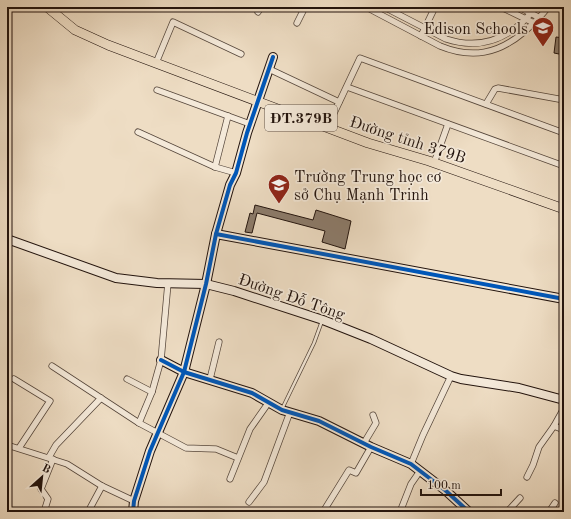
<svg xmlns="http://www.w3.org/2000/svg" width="571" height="519" font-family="'Old Standard TT',serif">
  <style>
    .building { fill: #8c7c6c; stroke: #22130d }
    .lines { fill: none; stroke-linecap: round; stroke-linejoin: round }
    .lane-casing { stroke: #55463b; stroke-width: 4 }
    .street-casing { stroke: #55463b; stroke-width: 7 }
    .secondary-casing { stroke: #22130d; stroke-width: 10 }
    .primary-casing { stroke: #22130d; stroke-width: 10 }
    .lane { stroke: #f4e9d9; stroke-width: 2.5 }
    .street { stroke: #f4e9d9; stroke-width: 5.5 }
    .secondary { stroke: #f4e9d9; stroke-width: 8 }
    .primary { stroke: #eeddc4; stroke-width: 9 }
    .cycleway-casing { stroke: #f4e9d9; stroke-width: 6 }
    .cycleway { stroke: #0057b8; stroke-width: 4 }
    .labels { text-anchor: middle; stroke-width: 3.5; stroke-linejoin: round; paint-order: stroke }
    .shield { fill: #f4e9d9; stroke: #61534a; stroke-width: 1 }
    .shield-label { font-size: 15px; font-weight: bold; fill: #22130d }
    .poi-label { font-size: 16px; fill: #22130d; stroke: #f4e9d9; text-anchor: end }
    .street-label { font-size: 16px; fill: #22130d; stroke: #f4e9d9 }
  </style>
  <rect width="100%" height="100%" fill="#eeddc4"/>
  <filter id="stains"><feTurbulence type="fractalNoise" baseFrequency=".005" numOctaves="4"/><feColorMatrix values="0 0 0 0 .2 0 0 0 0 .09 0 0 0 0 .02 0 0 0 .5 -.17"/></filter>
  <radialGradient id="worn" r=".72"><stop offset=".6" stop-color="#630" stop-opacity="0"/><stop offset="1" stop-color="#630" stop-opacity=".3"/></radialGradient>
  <g class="building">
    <polygon points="556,37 564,38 564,55 554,53"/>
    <polygon points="255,205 313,220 316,210 351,221 345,249 322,242 325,231 257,213 252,233 245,232 250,213 253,214"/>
  </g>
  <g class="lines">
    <g class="lane-casing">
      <polyline id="lane" points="282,409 314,343 322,321"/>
    </g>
    <g class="street-casing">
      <g id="street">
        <path d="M 366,7 L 440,46 C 472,59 498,54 524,32 C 533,24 541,17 548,7"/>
        <path d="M 384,7 L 446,39 C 483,51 513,37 536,7"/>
        <polyline points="501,7 534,23"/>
        <polyline points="519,7 540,18"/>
        <polyline points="258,12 261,7"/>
        <polyline points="297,23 305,7"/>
        <polyline points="421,36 435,7"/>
        <polyline points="156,63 173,22 241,54"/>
        <polyline points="269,69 339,102"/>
        <polyline points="347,87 564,166"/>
        <polyline points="157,90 250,124"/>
        <polyline points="486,104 495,89 498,88 564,100"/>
        <polyline points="327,128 360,58 564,133"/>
        <polyline points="138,132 215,167 236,173"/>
        <polyline points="434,163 448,124"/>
        <polyline points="215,167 228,116"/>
        <polyline points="52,366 139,423 186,448 216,449 238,458"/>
        <polyline points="14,379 50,401 19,448"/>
        <polyline points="127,379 152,392"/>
        <polyline points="210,379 219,342"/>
        <polyline points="139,423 152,392 161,360 168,283"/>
        <polyline points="554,426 564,408"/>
        <polyline points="364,443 376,423 373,415"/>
        <polyline points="7,445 67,464 102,486 134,501"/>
        <polyline points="49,457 56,445 101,398"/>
        <polyline points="411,464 423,435 451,376"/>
        <polyline points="527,477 533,465 539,447 554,426 564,430"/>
        <polyline points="230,479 250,429 269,402"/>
        <polyline points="249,502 264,482 290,412"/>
        <polyline points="44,512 48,499 41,489 53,459"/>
        <polyline points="88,512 102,486"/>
        <polyline points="323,512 349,470 356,473 371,447"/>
        <polyline points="400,512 411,484 420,471"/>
        <polyline points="507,512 520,498"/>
        <polyline points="549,512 555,503"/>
      </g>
    </g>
    <g class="secondary-casing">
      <g id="secondary">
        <polyline points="216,234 564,299"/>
        <polyline points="7,239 116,278 157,283 206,284 234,291 323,320 371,339 451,376 461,379 519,388 564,400"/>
        <polyline points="161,360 184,372 252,393 282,410 319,421 371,447 411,464 445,490 469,512"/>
        <polyline points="133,512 134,501 150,451 184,372 206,284 216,234 230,185 236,173 247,133 273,57"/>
      </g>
    </g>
    <g class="primary-casing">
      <polyline id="primary" points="47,7 75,30 108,45 368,143 429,161 564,209"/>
    </g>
    <use href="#lane" class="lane"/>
    <use href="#street" class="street"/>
    <use href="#secondary" class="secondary"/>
    <use href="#primary" class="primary"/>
    <g class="cycleway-casing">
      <g id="cycleway">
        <polyline points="216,234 564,299"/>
        <polyline points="161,360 184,372 252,393 282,410 319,421 371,447 411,464 445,490 469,512"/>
        <polyline points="133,512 134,501 150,451 184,372 206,284 216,234 230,185 236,173 247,133 273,57"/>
      </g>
    </g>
    <use href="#cycleway" class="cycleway"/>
  </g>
  <defs>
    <g id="school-pin" transform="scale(1.15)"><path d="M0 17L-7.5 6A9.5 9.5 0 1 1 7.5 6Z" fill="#8f2418" stroke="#f4e9d9"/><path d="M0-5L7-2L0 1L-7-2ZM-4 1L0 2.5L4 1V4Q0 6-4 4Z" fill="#fff"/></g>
  </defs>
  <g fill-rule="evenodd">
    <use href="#school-pin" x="543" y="28"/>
    <use href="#school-pin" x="279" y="185"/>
  </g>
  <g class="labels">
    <rect class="shield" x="265" y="105" width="72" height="26" rx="3"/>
    <g class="shield-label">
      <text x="301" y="123">ĐT.379B</text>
    </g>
    <g class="poi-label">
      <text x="528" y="34">Edison Schools</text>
      <text x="294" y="182" text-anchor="start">Trường Trung học cơ<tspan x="294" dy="18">sở Chụ Mạnh Trinh</tspan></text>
    </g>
    <g class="street-label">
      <text transform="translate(408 139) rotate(18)" y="6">Đường tỉnh 379B</text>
      <text transform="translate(292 296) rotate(19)" y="6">Đường Đỗ Tông</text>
    </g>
  </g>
  <rect width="571" height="519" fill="none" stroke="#eeddc4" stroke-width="24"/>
  <rect x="8" y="8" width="555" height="503" fill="none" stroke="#22130d" stroke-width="2"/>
  <rect x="12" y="12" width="547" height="495" fill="none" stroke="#22130d"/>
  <g transform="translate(42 477) rotate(27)" stroke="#f4e9d9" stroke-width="3" paint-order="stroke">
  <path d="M0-3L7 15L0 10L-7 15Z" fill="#22130d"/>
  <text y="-6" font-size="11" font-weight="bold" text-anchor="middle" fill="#22130d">B</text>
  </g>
  <path d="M421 489v6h80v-6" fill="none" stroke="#22130d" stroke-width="2"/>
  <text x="427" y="489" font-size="12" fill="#22130d" stroke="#f4e9d9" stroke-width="3" paint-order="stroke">100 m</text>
  <rect width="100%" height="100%" filter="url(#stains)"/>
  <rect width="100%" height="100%" fill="url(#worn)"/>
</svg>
